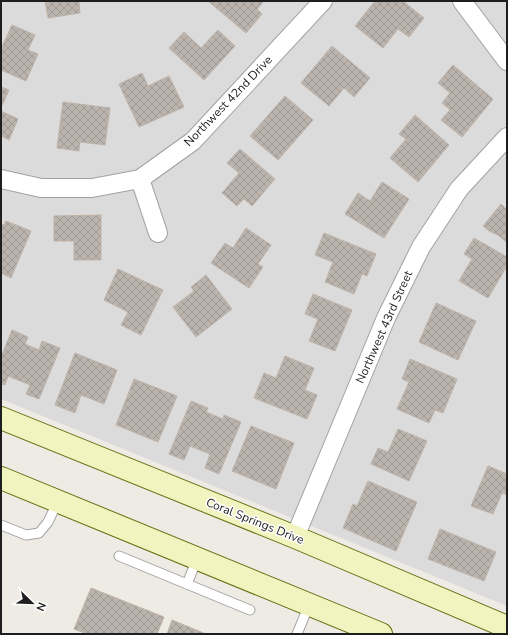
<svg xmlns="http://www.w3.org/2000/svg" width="508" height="635" font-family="'Nunito Sans',sans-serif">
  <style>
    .residential { fill: #dcdbdb }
    .building { fill: url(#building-cross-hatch); stroke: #bfb3a9 }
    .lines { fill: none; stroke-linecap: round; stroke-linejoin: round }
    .service-casing { stroke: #a2a2a2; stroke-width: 11 }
    .minor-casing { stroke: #a2a2a2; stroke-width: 20 }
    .secondary-casing { stroke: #626d0e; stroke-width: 24 }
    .service { stroke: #fff; stroke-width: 9 }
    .minor { stroke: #fff; stroke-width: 18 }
    .secondary { stroke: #f1f4be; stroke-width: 22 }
    .labels { text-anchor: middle; stroke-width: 3; stroke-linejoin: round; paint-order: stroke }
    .street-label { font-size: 12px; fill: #1e1e1e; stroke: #fff }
  </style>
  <defs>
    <pattern id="building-cross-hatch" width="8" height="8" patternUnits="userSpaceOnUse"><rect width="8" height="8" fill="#bbb4ae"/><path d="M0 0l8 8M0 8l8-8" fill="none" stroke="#a09a95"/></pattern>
  </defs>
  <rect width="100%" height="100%" fill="#eeebe5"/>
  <polygon class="residential" points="1,1 507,1 507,606 1,399"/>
  <g class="building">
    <polygon points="45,1 79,1 80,13 48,18"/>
    <polygon points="208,1 264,1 257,9 262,14 246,33"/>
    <polygon points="375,1 403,1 424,18 409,37 398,29 383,48 355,26"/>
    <polygon points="12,25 35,35 28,50 38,54 26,81 1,70 1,49"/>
    <polygon points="218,30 235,46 204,80 169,48 184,32 201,48"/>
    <polygon points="332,46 370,78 354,97 344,88 329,106 301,83"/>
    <polygon points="453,65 493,99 462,137 441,120 450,110 442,103 450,93 438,83"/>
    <polygon points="142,73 148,86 169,76 184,107 139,127 119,84"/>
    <polygon points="1,87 9,90 1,108"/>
    <polygon points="285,96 313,120 278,160 250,136"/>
    <polygon points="63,102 110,108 105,145 80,142 79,151 57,148"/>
    <polygon points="1,111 18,119 9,140 1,136"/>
    <polygon points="415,115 449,145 418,182 390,158 406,139 399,134"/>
    <polygon points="240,149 275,179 252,206 244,199 237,206 222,193 239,173 227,163"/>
    <polygon points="382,182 409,199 384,238 345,214 358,193 370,201"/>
    <polygon points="501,204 507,210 507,243 498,235 489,231 483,226"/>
    <polygon points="101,215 101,260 74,260 74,241 54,241 54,216"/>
    <polygon points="6,221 31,231 11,278 1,273 1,224 4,225"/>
    <polygon points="246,228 271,245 258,264 263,267 249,288 211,263 225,243 233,248"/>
    <polygon points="324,233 376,254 367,276 362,274 354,294 325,282 333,262 315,255"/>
    <polygon points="474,238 507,257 507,266 488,298 459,281 472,259 464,254"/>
    <polygon points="118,269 163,290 141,335 121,325 128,312 104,300"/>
    <polygon points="206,275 232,309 196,337 173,307 194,291 191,287"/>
    <polygon points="313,294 352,310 335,351 309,341 318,319 305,314"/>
    <polygon points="436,303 476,321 458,360 419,342"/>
    <polygon points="12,330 28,337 25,344 39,350 42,341 60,348 39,399 26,394 30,385 8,376 5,385 1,384 1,357"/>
    <polygon points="75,353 117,370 104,404 81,395 75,413 55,405"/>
    <polygon points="285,356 314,368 305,390 317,395 307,419 254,398 264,373 276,378"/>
    <polygon points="410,359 457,379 443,413 435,410 429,423 397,409 409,382 402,379"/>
    <polygon points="134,379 177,396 158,442 116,425"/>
    <polygon points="191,401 208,408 206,412 223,419 224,415 241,422 219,474 205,468 210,454 190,446 184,460 169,454"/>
    <polygon points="251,426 294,443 276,489 232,471"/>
    <polygon points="398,429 427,441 409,481 371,464 378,448 388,452"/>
    <polygon points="488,466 507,474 507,495 502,493 493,514 471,506"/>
    <polygon points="368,481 417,502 396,551 343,528 353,504 357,506"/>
    <polygon points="440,529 496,552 484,581 428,559"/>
    <polygon points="91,588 164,617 157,634 87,634 74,629"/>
    <polygon points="172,620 206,634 167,634"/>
  </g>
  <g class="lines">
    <g class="service-casing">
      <g id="service">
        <polyline points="1,525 26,535 39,533 48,522 58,501"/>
        <polyline points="119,556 250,610"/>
        <polyline points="187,584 197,559"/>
        <polyline points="297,634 309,605"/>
      </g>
    </g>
    <g class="minor-casing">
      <g id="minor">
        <polyline points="462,1 507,61"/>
        <polyline points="1,179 41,188 92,188 140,179 193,141 323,1"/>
        <polyline points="140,179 158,233"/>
        <polyline points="295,537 386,318 421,247 459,189 507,137"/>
      </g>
    </g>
    <g class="secondary-casing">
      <g id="secondary">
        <polyline points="1,418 295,537 507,627"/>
        <polyline points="1,478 381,634"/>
      </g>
    </g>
    <use href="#service" class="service"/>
    <use href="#minor" class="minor"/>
    <use href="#secondary" class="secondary"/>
  </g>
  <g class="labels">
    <g class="street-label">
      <text transform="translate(228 101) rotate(-46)" y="4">Northwest 42nd Drive</text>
      <text transform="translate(384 327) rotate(-66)" y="4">Northwest 43rd Street</text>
      <text transform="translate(255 521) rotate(22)" y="4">Coral Springs Drive</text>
    </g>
  </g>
  <rect width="508" height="635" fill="none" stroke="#1e1e1e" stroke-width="4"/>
  <g transform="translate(32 603) rotate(113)" stroke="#ffffff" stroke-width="3" paint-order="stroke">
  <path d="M0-3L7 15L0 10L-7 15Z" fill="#1e1e1e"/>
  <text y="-6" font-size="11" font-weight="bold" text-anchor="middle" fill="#1e1e1e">N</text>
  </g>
</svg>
